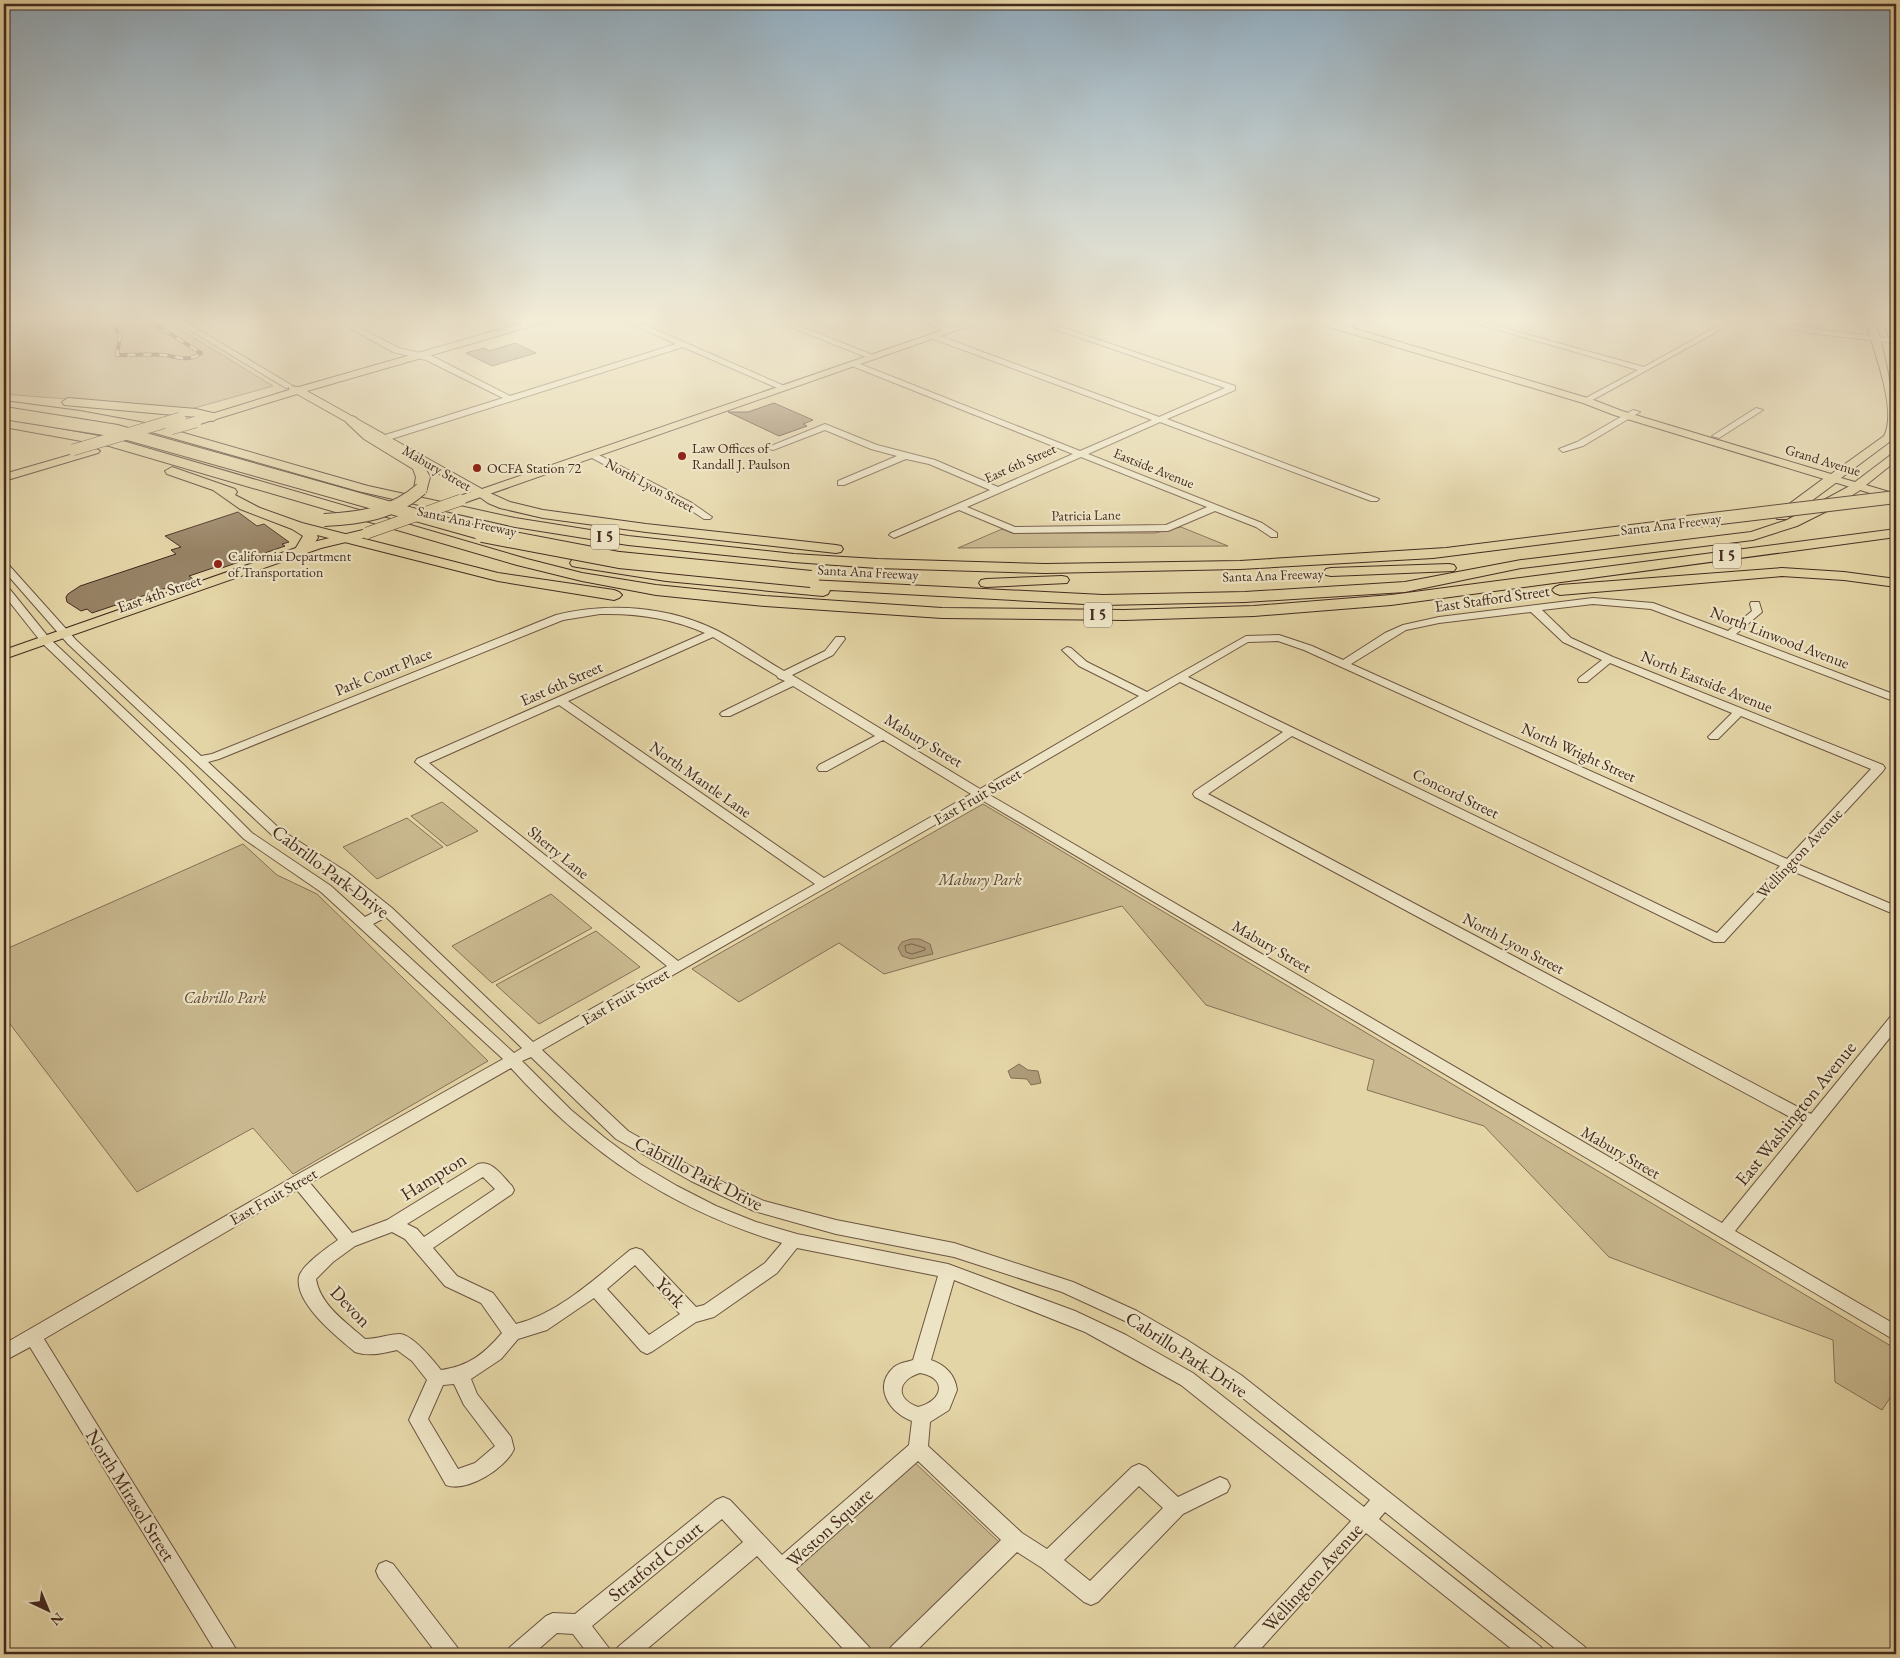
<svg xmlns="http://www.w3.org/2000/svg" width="1900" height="1658" font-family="'EB Garamond',serif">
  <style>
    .green { fill: #c9b88f; stroke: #867057 }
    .water { fill: #ae9b78; stroke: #846d54 }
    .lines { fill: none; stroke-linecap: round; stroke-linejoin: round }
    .shore { stroke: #79624c; stroke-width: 1 }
    .building { fill: #978265; stroke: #44291f }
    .minor-casing { stroke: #6c5441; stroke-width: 2 }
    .major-casing { stroke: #44291f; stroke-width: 2 }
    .highway-casing { stroke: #44291f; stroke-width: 2 }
    .minor { fill: #ede4c5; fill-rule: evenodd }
    .major { fill: #e4d5a6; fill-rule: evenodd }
    .highway { fill: #e4d5a6; fill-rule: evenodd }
    .rail-casing { stroke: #44291f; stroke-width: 4 }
    .rail { stroke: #ede4c5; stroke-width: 2.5; stroke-dasharray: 8; stroke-linecap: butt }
    .major-bridge-casing { stroke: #44291f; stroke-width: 12; stroke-linecap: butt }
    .highway-bridge-far1-casing { stroke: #44291f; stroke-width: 14; stroke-linecap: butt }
    .highway-bridge-casing { stroke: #44291f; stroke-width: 18; stroke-linecap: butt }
    .major-bridge { stroke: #e4d5a6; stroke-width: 11 }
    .highway-bridge-far1 { stroke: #e4d5a6; stroke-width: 12 }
    .highway-bridge { stroke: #e4d5a6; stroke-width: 16 }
    .poi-dot { fill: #8f2418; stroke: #ede4c5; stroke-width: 2 }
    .labels { text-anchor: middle; stroke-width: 4.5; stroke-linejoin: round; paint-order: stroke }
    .far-poi-label { font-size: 14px; fill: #44291f; stroke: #ede4c5; text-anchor: start }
    .far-street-label { font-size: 14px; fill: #44291f; stroke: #ede4c5 }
    .shield { fill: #ede4c5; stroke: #776151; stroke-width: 1 }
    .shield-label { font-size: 15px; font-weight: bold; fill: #44291f }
    .street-label { font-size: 16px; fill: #44291f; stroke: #ede4c5 }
    .park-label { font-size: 16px; font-style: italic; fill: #5f4635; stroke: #ede4c5 }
    .near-street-label { font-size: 19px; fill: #44291f; stroke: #ede4c5 }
  </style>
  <rect width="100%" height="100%" fill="#e4d5a6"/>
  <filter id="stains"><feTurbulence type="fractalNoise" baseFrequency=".004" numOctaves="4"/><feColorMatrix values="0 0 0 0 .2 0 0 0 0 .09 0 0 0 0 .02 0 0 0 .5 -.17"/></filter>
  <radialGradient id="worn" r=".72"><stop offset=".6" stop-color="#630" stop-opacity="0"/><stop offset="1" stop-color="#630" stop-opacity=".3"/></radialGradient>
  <g class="green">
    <polygon points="4,320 165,320 273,386 191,409 4,394"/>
    <polygon points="1181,527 1228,546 958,548 1002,529 1012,533 1155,533"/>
    <polygon points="442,802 478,831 447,846 411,816"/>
    <polygon points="983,804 1896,1349 1896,1389 1882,1410 1835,1382 1833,1340 1609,1257 1484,1126 1367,1090 1374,1060 1206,1005 1122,906 884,974 839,943 739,1002 692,969"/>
    <polygon points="407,818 443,847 377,879 343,847"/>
    <polygon points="243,844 277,875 317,894 488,1061 293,1174 253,1128 137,1192 4,1016 4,950"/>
    <polygon points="551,894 592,928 492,983 452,946"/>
    <polygon points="596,931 640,967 539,1024 496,985"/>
    <polygon points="912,1460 1000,1543 886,1654 869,1654 789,1568"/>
  </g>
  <g class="water">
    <polygon points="911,939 920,939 930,944 933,954 911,959 902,956 898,948 902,942"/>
    <polygon points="1019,1064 1028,1070 1038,1071 1041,1083 1031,1085 1027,1079 1011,1078 1008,1071"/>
  </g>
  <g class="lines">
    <polygon class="shore" points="912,944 925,948 925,950 912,954 906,952 905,946"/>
  </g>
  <g class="building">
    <polygon points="515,343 536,353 492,366 466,353 484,348 489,351"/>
    <polygon points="774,403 813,420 803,424 807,426 779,436 728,412 748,412"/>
    <polygon points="238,512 257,526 264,524 289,542 282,544 285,546 219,569 216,567 189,576 193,579 92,613 87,609 81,611 67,602 66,597 68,594 80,586 176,554 171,550 181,547 165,536"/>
  </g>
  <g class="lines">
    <g class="minor-casing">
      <g id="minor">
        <polygon points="173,320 182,320 293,386 286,388"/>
        <polygon points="335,320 344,320 399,348 432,356 510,396 676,344 623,320 633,320 789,388 782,390 683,347 385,441 382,440 382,436 503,398 426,360 393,352"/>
        <polygon points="773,320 784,320 878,357 871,359"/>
        <polygon points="919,320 930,320 955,330 948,332"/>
        <path d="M 1029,320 L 1040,320 L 1235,386 L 1235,390 L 1167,419 L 1379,499 L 1377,501 L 1371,501 L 1160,422 L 1088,454 L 1262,523 L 1277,533 L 1277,537 L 1271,537 L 1256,527 L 1215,511 L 1168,531 L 1014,533 L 959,510 L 894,538 L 889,535 L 891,533 L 990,490 L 929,464 L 906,459 L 844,485 L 838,485 L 838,481 L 897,456 L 871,449 L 825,430 L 773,450 L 766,448 L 825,424 L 877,445 L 935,460 L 998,487 L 1073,454 L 852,366 L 852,362 L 855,362 L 1080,451 L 1152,420 L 931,338 L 931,334 L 934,334 L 1159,417 L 1225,388 ZM 1081,457 L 1207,507 L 1166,525 L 1015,527 L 967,507 Z"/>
        <polygon points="1464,320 1476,320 1644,367 1729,320 1738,320 1587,403 1583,401 1584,399 1638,370"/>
        <polygon points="1754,320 1768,320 1827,331 1896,339 1896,343 1809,333"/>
        <polygon points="1756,408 1763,410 1719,438 1712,436"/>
        <polygon points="1633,410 1640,412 1583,446 1563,452 1559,449 1577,442"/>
        <polygon points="593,452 692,503 712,517 710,519 704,519 686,507 590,457 590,453"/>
        <path d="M 4,562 L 7,563 L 76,640 L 201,756 L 212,754 L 556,615 C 609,602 669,606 718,631 C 741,643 762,658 784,671 L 825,651 L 836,637 L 844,637 L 845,639 L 833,655 L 792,675 L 980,789 L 1139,696 L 1079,666 L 1062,650 L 1067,647 L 1071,648 L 1087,662 L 1147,692 L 1246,636 L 1279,635 L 1312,646 L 1343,660 L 1385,633 L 1403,625 L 1439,617 L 1593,598 L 1653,603 L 1728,631 L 1752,611 L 1750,604 L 1751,602 L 1759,602 L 1762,612 L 1736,634 L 1896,695 L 1896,702 L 1651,609 L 1593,604 L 1542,610 L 1571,638 L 1613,657 L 1883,765 L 1885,768 L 1883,771 L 1797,864 L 1896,906 L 1896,915 L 1790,870 L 1724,942 L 1714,942 L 1292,736 L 1208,794 L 1811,1114 L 1891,1016 L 1896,1015 L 1896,1030 L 1735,1231 L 1896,1325 L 1896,1341 L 980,799 L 542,1050 L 628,1131 L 703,1173 L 764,1201 L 836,1220 L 954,1243 L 1073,1282 L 1137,1311 L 1187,1340 L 1241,1375 L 1585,1647 L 1588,1654 L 1562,1654 L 1385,1512 L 1379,1519 L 1541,1647 L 1544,1654 L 1518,1654 L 1366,1533 L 1256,1654 L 1232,1654 L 1235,1647 L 1351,1521 L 1181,1385 L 1085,1332 L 954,1280 L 931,1360 C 945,1365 955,1374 957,1390 L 949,1410 L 930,1422 L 928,1446 L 1022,1533 L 1047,1549 L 1132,1467 L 1139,1464 L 1146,1467 L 1178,1497 L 1220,1477 L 1227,1480 L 1230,1486 L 1227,1492 L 1183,1514 L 1098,1602 L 1091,1605 L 1084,1602 L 1042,1568 L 1017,1552 L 913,1654 L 888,1654 L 891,1647 L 1001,1540 L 918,1461 L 796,1569 L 869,1647 L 872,1654 L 848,1654 L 757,1556 L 641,1654 L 615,1654 L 618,1647 L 743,1542 L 722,1519 L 592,1626 L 608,1647 L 611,1654 L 588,1654 L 573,1634 L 557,1633 L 533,1654 L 507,1654 L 510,1647 L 546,1616 L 553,1613 L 575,1614 L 716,1500 L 723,1497 L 730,1500 L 782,1555 L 909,1445 L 912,1421 C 890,1413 872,1387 894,1367 C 899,1363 907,1362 913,1360 L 938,1276 L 797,1248 L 777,1273 L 714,1317 L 696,1322 L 653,1351 L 647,1354 L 641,1351 L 594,1298 L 547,1330 L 518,1339 L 501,1359 L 471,1379 L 477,1394 L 511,1437 L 514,1449 C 506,1468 467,1493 446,1485 L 409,1420 L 427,1380 L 412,1361 L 397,1350 C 383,1353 369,1357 355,1352 C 337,1337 294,1303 299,1277 C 301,1266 329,1246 338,1240 L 297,1190 L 44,1339 L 239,1654 L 217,1654 L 30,1347 L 4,1361 L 4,1344 L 293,1177 L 503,1059 L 321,892 L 244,839 L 176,771 L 42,643 L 4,595 L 4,586 L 8,587 L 50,639 L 184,765 L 252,833 L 331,886 L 365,917 L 378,910 L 337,878 L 273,836 L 68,644 L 4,571 ZM 1531,612 L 1563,642 L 1602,660 L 1579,678 L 1578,680 L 1579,682 L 1587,682 L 1610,663 L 1732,713 L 1708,737 L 1710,739 L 1718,739 L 1741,716 L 1871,769 L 1787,859 L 1351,664 L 1406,630 L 1439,623 ZM 600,614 C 637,613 671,618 705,633 L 417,759 L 415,762 L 667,966 L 533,1042 L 392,908 L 347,872 L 281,830 L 208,762 L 219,759 L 563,620 ZM 713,637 L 777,676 L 778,678 L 785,681 L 722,712 L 720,714 L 722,716 L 730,716 L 793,686 L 875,736 L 819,765 L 817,768 L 819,771 L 827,771 L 883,740 L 971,794 L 824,878 L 568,701 ZM 1278,641 L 1304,650 L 1780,866 L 1717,933 L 1188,677 L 1248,642 ZM 1180,682 L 1283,732 L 1195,791 L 1193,794 L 1195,797 L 1803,1124 L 1722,1223 L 988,794 ZM 559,705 L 815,884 L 678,961 L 429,763 ZM 386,917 L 522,1048 L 514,1053 L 373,924 ZM 531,1057 L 616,1139 L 691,1181 L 754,1211 L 836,1234 L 954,1257 L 1062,1292 L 1125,1321 L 1175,1350 L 1229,1387 L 1370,1500 L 1364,1507 L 1193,1373 L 1126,1335 L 1075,1311 L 948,1264 L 797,1234 L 756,1222 L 716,1206 L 677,1186 L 640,1164 L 605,1138 L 571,1110 L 522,1061 ZM 511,1068 C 589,1154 671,1209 782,1243 L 765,1263 L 704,1305 L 696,1307 L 642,1250 L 636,1248 L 630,1250 C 596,1278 559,1313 516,1324 L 493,1293 L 457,1276 L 433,1248 L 512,1194 L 514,1190 L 512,1186 C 503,1177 492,1159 478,1164 L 387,1220 L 352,1233 L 310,1183 ZM 483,1177 L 495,1189 L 424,1237 L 417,1229 L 407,1224 ZM 392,1232 L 405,1239 L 445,1286 L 481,1303 L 502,1333 C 484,1354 469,1366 441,1370 C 433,1360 413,1335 400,1334 C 390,1334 377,1339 365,1339 C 346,1322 320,1305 316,1279 L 333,1262 L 355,1246 ZM 635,1265 L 680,1314 L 649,1335 L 607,1289 ZM 920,1373 C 948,1378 943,1401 918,1407 C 894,1398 898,1380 920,1373 ZM 454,1384 L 464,1405 L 495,1446 L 475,1463 L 458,1469 L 428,1419 L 443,1385 ZM 1139,1486 L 1163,1508 L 1090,1581 L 1064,1560 Z"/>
        <polygon points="386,1561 393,1564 457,1647 460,1654 437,1654 379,1578 376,1571 379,1564"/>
      </g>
    </g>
    <g class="major-casing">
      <g id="major">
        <polygon points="533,320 548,320 546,322 307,391 482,489 972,320 986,320 461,504 455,500 457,497 471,492 297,394 200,424 196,425 191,422 192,420 289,390 289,386 299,387"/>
        <path d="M 1311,320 L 1326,320 L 1591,399 L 1622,411 L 1831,474 L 1884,436 C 1898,410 1873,349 1865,320 L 1875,320 C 1883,348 1900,415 1892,440 L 1841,478 L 1855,482 L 1892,454 L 1896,453 L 1896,461 L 1866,485 L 1896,494 L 1896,501 L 1614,415 L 1583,403 L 1313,322 Z"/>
        <polygon points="1884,320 1894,320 1896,329 1896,349 1891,346"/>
        <polygon points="94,448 100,451 98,453 4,481 4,474"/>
        <polygon points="367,529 373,533 371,536 321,548 4,659 4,650 313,542"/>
      </g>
    </g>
    <g class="highway-casing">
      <g id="highway">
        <polygon points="68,398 196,409 217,414 219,417 213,421 196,417 64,405 62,402"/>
        <polygon points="4,401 80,411 156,425 368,486 515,518 628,536 794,554 877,559 1045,564 1240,561 1446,548 1687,518 1694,522 1687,526 1433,558 1240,569 1045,573 877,568 794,562 628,545 515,527 358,491 155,433 80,418 4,409"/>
        <polygon points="351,416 355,417 372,433 423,464 430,477 426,492 421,493 414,489 416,477 413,469 364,439 347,423 345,420 347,417"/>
        <polygon points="4,419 116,439 527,559 582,573 656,585 765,596 942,608 1124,610 1254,606 1391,595 1896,529 1896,537 1391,605 1254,616 1124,620 942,618 765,606 656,595 582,581 517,565 109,446 4,427"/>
        <polygon points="172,467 235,489 237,492 235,495 260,508 302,523 498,573 614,590 619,592 622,595 619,598 614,600 498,581 317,535 318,538 306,554 296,554 294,551 303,536 292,529 240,509 213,490 167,474 165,471"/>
        <polygon points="1832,475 1837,476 1839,479 1837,482 1787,519 1777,519 1775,516 1777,513 1827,476"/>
        <polygon points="1857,482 1864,486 1862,489 1829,510 1797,526 1753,540 1521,568 1405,592 1245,602 1103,605 830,590 828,594 823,596 666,581 577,567 572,566 570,563 572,560 577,559 666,573 802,585 804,581 809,580 1103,595 1245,592 1405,582 1521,560 1751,532 1787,520"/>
        <polygon points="481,489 510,502 543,510 646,524 836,545 841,546 843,549 841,552 836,553 646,532 543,518 500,508 488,503 474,493"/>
        <polygon points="1449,564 1454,565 1456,568 1454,571 1331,576 1326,575 1324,572 1326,569 1331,568"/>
        <polygon points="1782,568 1844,572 1896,579 1896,587 1844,580 1782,576 1560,595 1555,593 1552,590 1555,587 1560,585"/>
        <polygon points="1062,576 1067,577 1069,580 1067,583 986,587 981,586 979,583 981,580 986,579"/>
      </g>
    </g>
    <use href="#minor" class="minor"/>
    <use href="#major" class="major"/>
    <use href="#highway" class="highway"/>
    <g class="rail-casing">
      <g id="rail">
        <polyline points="56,320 69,320"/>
        <path d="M 111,320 L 120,336 L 117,355 C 132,355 147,354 162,355 C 176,356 189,363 201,353 L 148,320"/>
      </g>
    </g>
    <use href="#rail" class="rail"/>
    <g class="major-bridge-casing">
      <g id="major-bridge">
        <polyline points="171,429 196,422"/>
        <polyline points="73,450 180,418"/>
        <polyline points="367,533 461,500"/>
      </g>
    </g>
    <g class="highway-bridge-far1-casing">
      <g id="highway-bridge-far1">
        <polyline points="4,413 117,431 487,535"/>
        <path d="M 324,520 C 360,518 393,514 421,489"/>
        <polyline points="1687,522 1896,497"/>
      </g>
    </g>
    <g class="highway-bridge-casing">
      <polyline id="highway-bridge" points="482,534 619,560 811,579"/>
    </g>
    <use href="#major-bridge" class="major-bridge"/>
    <use href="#highway-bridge-far1" class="highway-bridge-far1"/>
    <use href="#highway-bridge" class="highway-bridge"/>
  </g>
  <linearGradient id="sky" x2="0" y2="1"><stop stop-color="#91aabb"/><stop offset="0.58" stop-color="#f3ecd7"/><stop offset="1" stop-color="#f3ecd7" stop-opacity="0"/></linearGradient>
  <rect width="1900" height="552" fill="url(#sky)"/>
  <g class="poi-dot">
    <circle cx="682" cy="456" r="5"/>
    <circle cx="477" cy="468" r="5"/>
    <circle cx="218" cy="564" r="5"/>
  </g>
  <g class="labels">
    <g class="far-poi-label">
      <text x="692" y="453">Law Offices of<tspan x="692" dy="16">Randall J. Paulson</tspan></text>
      <text x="487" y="473">OCFA Station 72</text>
      <text x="228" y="561">California Department<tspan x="228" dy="16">of Transportation</tspan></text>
    </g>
    <g class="far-street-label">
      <text transform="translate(1823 460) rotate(17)" y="5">Grand Avenue</text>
      <text transform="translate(1020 463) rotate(-24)" y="5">East 6th Street</text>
      <text transform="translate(437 468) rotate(30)" y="5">Mabury Street</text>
      <text transform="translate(1154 468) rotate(22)" y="5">Eastside Avenue</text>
      <text transform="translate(650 485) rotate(28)" y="5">North Lyon Street</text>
      <text transform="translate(1086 515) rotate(-1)" y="5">Patricia Lane</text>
      <text transform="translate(467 521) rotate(12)" y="5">Santa Ana Freeway</text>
      <text transform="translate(1671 524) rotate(-7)" y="5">Santa Ana Freeway</text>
      <text transform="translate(868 572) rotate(3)" y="5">Santa Ana Freeway</text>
      <text transform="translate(1273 575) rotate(-2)" y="5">Santa Ana Freeway</text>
    </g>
    <g class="shield">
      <rect x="591" y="524.5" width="28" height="25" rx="4"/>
      <rect x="1713" y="543.5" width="28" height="25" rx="4"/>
      <rect x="1084" y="602.5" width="28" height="25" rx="4"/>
    </g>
    <g class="shield-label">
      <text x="605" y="542">I 5</text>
      <text x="1727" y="561">I 5</text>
      <text x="1098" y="620">I 5</text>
    </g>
    <g class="street-label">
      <text transform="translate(159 593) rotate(-19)" y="6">East 4th Street</text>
      <text transform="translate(1492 598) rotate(-8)" y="6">East Stafford Street</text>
      <text transform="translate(1780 637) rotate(21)" y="6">North Linwood Avenue</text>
      <text transform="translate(383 671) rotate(-22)" y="6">Park Court Place</text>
      <text transform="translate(1707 681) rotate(22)" y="6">North Eastside Avenue</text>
      <text transform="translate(561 683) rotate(-24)" y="6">East 6th Street</text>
      <text transform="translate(924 740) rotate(31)" y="6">Mabury Street</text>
      <text transform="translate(1579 752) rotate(24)" y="6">North Wright Street</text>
      <text transform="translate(701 779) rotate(35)" y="6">North Mantle Lane</text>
      <text transform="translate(1456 793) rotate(26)" y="6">Concord Street</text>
      <text transform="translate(977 796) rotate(-30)" y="6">East Fruit Street</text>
      <text transform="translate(559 852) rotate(39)" y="6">Sherry Lane</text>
      <text transform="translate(1799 853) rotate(-47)" y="6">Wellington Avenue</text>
      <text transform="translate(1514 943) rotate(28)" y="6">North Lyon Street</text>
      <text transform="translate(1272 946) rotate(30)" y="6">Mabury Street</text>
      <text transform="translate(625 996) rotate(-30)" y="6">East Fruit Street</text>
      <text transform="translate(1621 1152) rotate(30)" y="6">Mabury Street</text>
      <text transform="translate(273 1196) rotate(-30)" y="6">East Fruit Street</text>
    </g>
    <g class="park-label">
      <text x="980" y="885">Mabury Park</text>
      <text x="225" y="1003">Cabrillo Park</text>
    </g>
    <g class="near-street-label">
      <text transform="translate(331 871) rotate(37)" y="7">Cabrillo Park Drive</text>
      <text transform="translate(1795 1113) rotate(-51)" y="7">East Washington Avenue</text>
      <text transform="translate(699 1173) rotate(27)" y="7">Cabrillo Park Drive</text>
      <text transform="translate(433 1176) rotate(-32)" y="7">Hampton</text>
      <text transform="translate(671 1292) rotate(47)" y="7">York</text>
      <text transform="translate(351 1306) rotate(46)" y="7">Devon</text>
      <text transform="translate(1187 1354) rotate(33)" y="7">Cabrillo Park Drive</text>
      <text transform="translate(131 1495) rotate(58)" y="7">North Mirasol Street</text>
      <text transform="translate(829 1527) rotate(-42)" y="7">Weston Square</text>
      <text transform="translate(655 1561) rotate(-39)" y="7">Stratford Court</text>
      <text transform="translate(1312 1577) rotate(-48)" y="7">Wellington Avenue</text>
    </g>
  </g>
  <rect width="1900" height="1658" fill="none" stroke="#e4d5a6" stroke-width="20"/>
  <rect x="5" y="5" width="1890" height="1648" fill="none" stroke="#44291f" stroke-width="2.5"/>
  <rect x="10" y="10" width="1880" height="1638" fill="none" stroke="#44291f"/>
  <g transform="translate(48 1610) rotate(136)" stroke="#ede4c5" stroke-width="4" paint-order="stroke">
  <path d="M0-4L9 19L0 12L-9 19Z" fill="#44291f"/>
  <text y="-8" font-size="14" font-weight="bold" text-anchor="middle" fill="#44291f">N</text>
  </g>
  <rect width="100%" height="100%" filter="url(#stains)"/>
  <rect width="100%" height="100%" fill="url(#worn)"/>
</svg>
